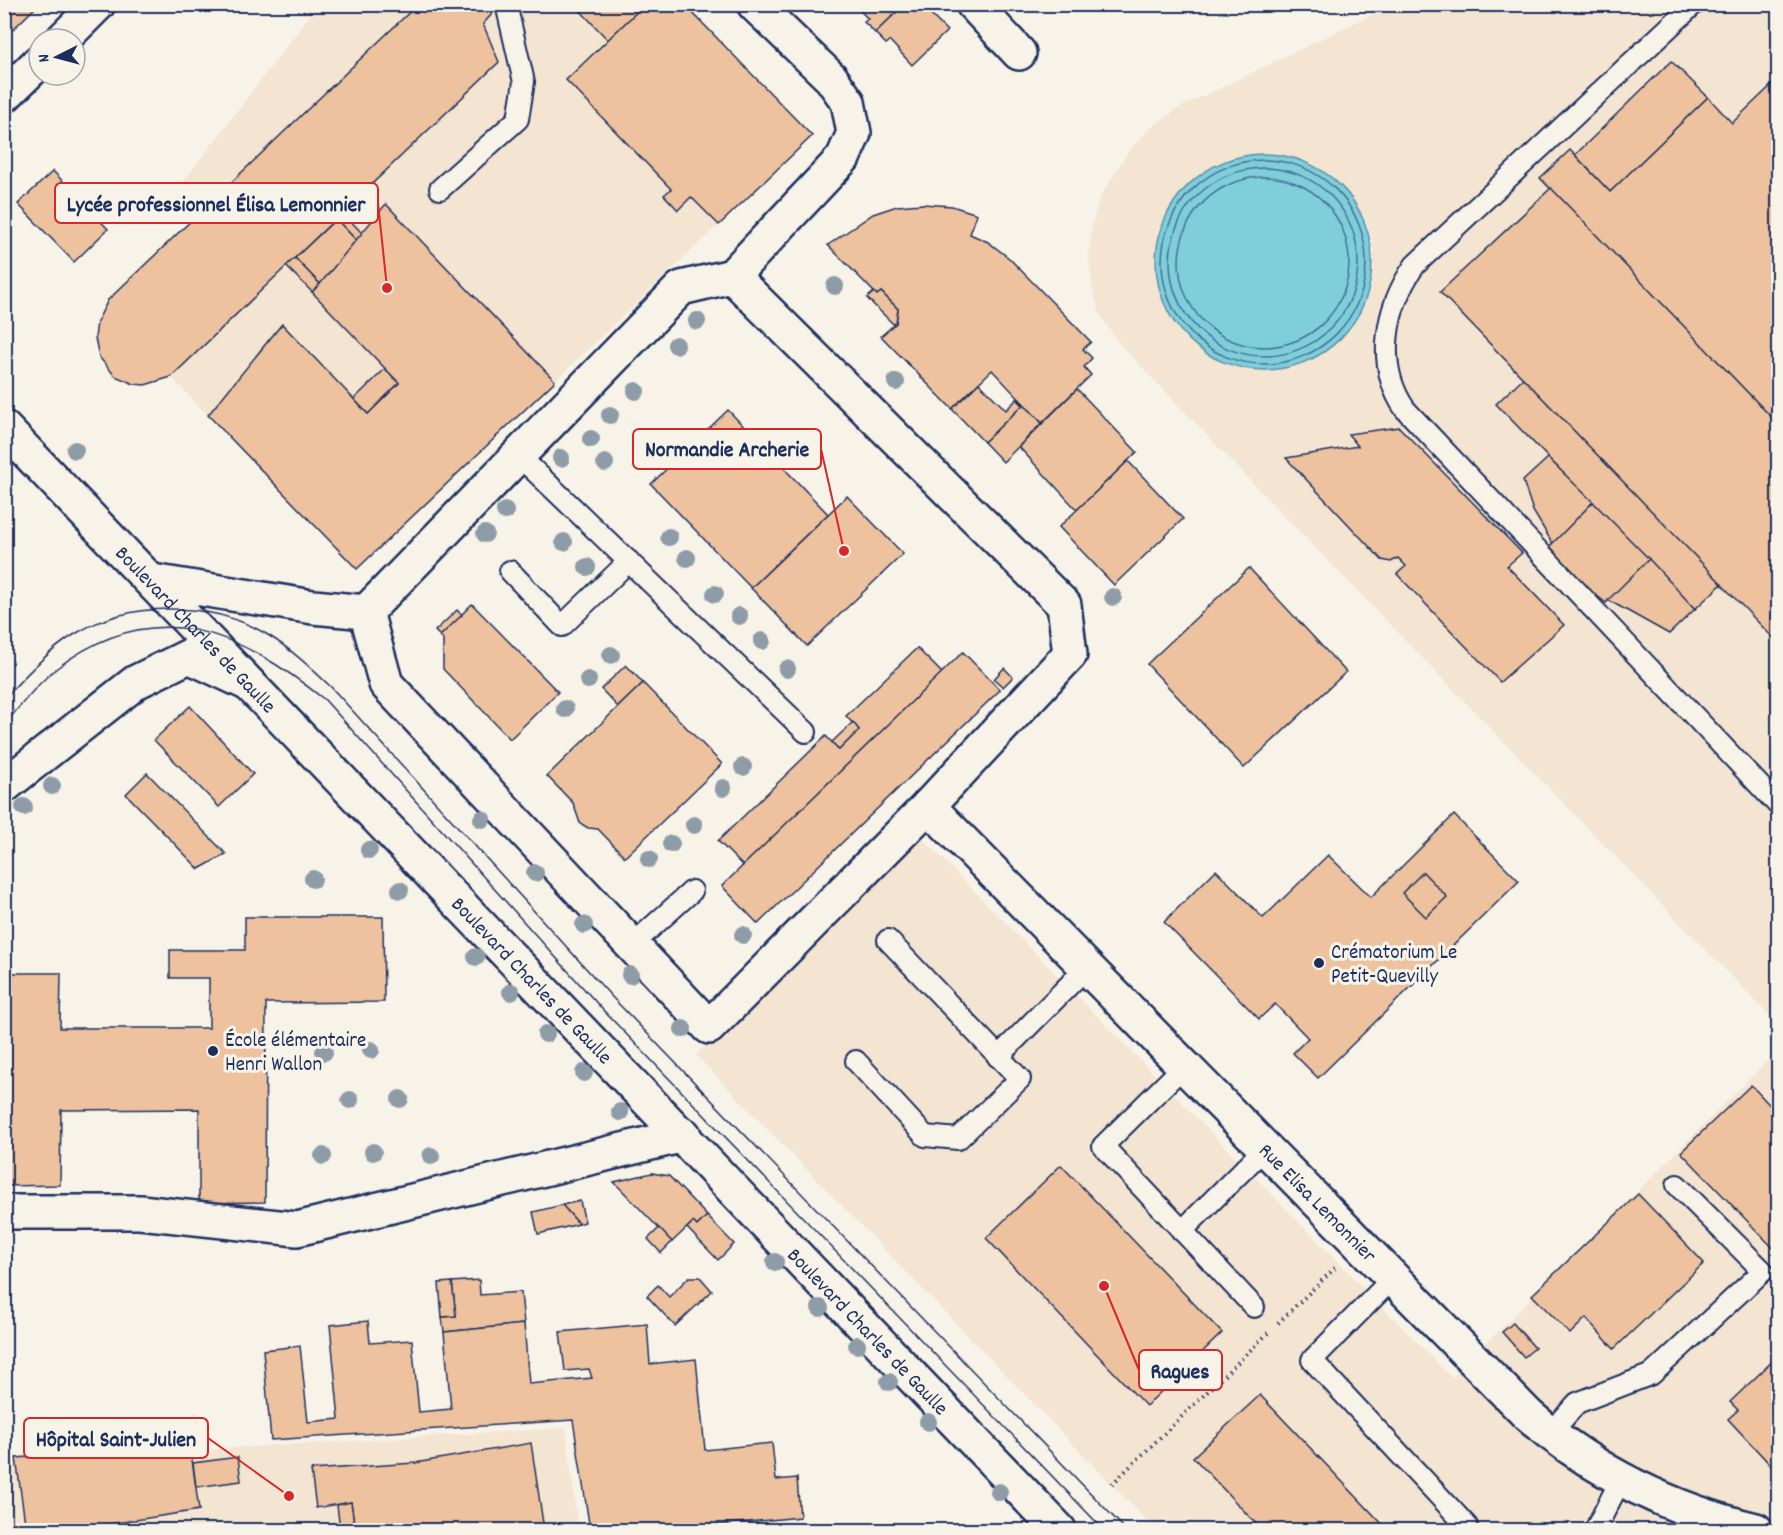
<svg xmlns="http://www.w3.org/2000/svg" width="1783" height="1535" font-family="Dekko,sans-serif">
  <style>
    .built { fill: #f4e4d2; fill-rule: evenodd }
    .water { fill: #7fcfdb; stroke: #578fa9; stroke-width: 1.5 }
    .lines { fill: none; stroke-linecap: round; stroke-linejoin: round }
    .shore { stroke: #436f90; stroke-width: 1.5 }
    .building { fill: #eec29e; stroke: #1b2f5e; stroke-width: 1.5 }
    .lane-casing { stroke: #1b2f5e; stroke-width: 24 }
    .street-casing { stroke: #1b2f5e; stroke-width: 38 }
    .secondary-casing { stroke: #1b2f5e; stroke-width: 38 }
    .path { stroke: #1b2f5e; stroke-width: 4; stroke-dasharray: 1.5 4.5; stroke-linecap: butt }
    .lane { stroke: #f7f3e8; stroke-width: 20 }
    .street { stroke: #f7f3e8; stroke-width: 33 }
    .secondary { stroke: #f7f3e8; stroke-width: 33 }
    .tram { stroke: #1b2f5e; stroke-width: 1.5 }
    .tree { fill: #8d9ca6 }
    .poi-dot { fill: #1b2f5e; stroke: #f7f3e8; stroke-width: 2 }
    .labels { text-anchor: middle; stroke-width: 6; stroke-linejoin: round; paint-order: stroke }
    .street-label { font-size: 21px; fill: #1b2f5e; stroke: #f7f3e8 }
    .poi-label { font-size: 21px; fill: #1b2f5e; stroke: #f7f3e8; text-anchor: start }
    .leader { fill: none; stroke: #d62828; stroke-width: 2 }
    .callout-dot { fill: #d62828; stroke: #f7f3e8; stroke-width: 2 }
    .callout { fill: #f7f3e8; stroke: #d62828; stroke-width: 2 }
    .callout-label { font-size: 22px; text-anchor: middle; font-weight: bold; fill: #1b2f5e }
  </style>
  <rect width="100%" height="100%" fill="#f7f3e8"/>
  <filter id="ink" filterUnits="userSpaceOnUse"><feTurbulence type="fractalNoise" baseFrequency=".0167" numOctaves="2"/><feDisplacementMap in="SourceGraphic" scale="12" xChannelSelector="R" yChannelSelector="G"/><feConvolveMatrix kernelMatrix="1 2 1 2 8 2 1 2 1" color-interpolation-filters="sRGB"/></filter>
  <g filter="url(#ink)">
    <g class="built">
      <path d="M 1393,4 L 1778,5 L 1778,1024 L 1267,498 L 1117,341 L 1100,314 L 1092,286 L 1089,256 L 1092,225 L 1100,197 L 1130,149 L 1153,126 L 1179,108 ZM 1280,157 L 1300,162 L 1328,177 L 1351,199 L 1366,220 L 1373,243 L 1374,269 L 1370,291 L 1360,313 L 1350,331 L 1331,346 L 1309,360 L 1284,368 L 1258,368 L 1203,351 L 1182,335 L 1167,312 L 1158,286 L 1155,260 L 1160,231 L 1183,189 Z"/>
      <polygon points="318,5 684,5 812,136 357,569 171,377 145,385 121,379 102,362 95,338 97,322 108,300 205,207 184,181"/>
      <polygon points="922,838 1452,1378 1778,1050 1778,1530 1156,1530 696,1055"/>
      <polygon points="566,1428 578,1530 5,1530 5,1462"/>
    </g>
    <circle class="water" cx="1264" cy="262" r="108"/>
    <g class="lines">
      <g class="shore">
        <circle cx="1264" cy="262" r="102"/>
        <circle cx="1264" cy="262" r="94"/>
        <circle cx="1264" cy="262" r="85"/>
      </g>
    </g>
    <g class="building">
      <polygon points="4,4 39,4 4,38"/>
      <polygon points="418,4 489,4 492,14 483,24 499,62 171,377 145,385 134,384 115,376 99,357 95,338 97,322 108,300"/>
      <polygon points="574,4 645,4 608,40"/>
      <polygon points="645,4 684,4 812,136 719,225 691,197 678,210 664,195 671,189 566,80"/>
      <polygon points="854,4 905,4 875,33 864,22 868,19"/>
      <polygon points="905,4 915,4 920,10 923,7 947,31 912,65 890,41 886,44 875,33"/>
      <polygon points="1671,61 1708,97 1610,192 1575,155"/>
      <polygon points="1778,79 1778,424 1540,178 1570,150 1610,192 1708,97 1732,123"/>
      <polygon points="53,171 108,229 74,262 18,204"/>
      <polygon points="1551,188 1778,424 1778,643 1440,292"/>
      <polygon points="386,204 555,381 357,569 208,415 282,324 368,414 399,383 312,292"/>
      <polygon points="922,204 952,206 977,214 970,234 988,242 1009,258 1091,342 1083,349 1092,358 1084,367 1091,375 1042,423 992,370 952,409 881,336 896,323 898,309 881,292 877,295 874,292 828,245 873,214 897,206"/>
      <polygon points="342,212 362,233 356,240 336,219"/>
      <polygon points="336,219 356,240 320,284 295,258"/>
      <polygon points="295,258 320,284 312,292 286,266"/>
      <polygon points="874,292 877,295 881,292 898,309 896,323 893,324 867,298"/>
      <polygon points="385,369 399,383 368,414 354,399"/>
      <polygon points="1523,378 1722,584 1695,609 1496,404"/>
      <polygon points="979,383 1006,410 1017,399 1023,405 984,442 952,409"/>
      <polygon points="1077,389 1137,452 1077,510 1019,447"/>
      <polygon points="1018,398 1042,423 1003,462 984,442 1023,405"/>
      <polygon points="728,410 828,514 751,588 651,484"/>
      <polygon points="1399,427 1522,553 1507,566 1564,625 1500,682 1397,574 1406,566 1398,558 1391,562 1382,560 1286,458 1358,446 1348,434"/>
      <polygon points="1548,458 1593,502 1553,544 1533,511 1523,481"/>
      <polygon points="1128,461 1183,519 1114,585 1059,527"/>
      <polygon points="847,496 903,554 807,646 751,588"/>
      <polygon points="1593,502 1649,559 1606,603 1582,584 1550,546"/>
      <polygon points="1649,559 1695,609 1669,634 1608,600"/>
      <polygon points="1249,568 1346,672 1244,768 1147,664"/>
      <polygon points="472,604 558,692 510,739 443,669 443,639 440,636"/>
      <polygon points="457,610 462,615 440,636 435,631"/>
      <polygon points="917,648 942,673 743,866 718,841 826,736 839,750 859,730 846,716"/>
      <polygon points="963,652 1000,690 758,924 722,886"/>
      <polygon points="626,665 643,683 618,707 601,689"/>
      <polygon points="1004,668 1013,677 1003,687 994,679"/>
      <polygon points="643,683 722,764 625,857 598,829 588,828 580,823 573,803 547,776"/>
      <polygon points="190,706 253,774 219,807 154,740"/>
      <polygon points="853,722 859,730 839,750 832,742"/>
      <polygon points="147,773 226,854 199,869 126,794"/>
      <polygon points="1454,815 1519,881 1318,1078 1293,1053 1308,1038 1275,1004 1259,1019 1164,922 1216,870 1263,918 1328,855 1371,897"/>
      <polygon points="1423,872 1447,897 1426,917 1402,893"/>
      <polygon points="245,917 383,917 384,1002 266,1003 265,1202 199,1203 199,1109 61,1110 60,1185 4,1186 4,973 61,973 60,1028 209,1028 209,978 170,978 170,950 245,950"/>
      <polygon points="1751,1085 1778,1114 1778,1253 1681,1152"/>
      <polygon points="1061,1165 1222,1333 1146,1406 986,1238"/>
      <polygon points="652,1173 669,1176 707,1216 697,1226 693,1222 672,1242 614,1182"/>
      <polygon points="1638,1194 1704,1263 1614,1349 1586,1318 1570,1334 1532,1295"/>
      <polygon points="580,1201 585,1222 579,1224 562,1205"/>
      <polygon points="562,1205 579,1224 538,1234 533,1212"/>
      <polygon points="707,1216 734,1244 718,1260 687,1228 693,1222 697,1226"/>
      <polygon points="659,1228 672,1242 661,1253 648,1239"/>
      <polygon points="689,1277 700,1277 712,1291 675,1326 647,1296 658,1285 669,1297"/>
      <polygon points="479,1280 480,1295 521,1292 524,1324 444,1332 442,1317 456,1316 452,1282"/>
      <polygon points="452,1282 456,1316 442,1317 439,1283"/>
      <polygon points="368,1321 370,1343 412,1340 419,1412 451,1409 444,1332 524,1324 529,1384 592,1378 589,1369 565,1371 560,1332 647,1324 650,1364 696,1359 705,1450 772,1443 776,1480 797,1478 800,1517 667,1530 590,1530 573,1420 271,1440 263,1350 300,1346 308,1422 339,1419 330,1325"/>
      <polygon points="1513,1323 1535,1348 1524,1357 1502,1332"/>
      <polygon points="1778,1356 1778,1473 1728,1419 1738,1410 1730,1402"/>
      <polygon points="1260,1395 1388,1530 1262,1530 1193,1457"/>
      <polygon points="531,1443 544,1530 355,1530 351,1502 316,1508 311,1470 415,1463"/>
      <polygon points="190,1445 199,1510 109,1524 110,1530 26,1530 16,1458"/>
      <polygon points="238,1457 241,1481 196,1487 193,1463"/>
      <polygon points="351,1502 355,1530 340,1530 337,1505"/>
    </g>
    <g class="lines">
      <g class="lane-casing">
        <g id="lane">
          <path d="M 1694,4 L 1415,265 C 1385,308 1375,365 1405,409 L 1778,805"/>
          <polyline points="440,189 518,119 524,82 506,4"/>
          <polyline points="518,455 806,732"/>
          <polyline points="510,571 562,626 629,561"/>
          <polyline points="632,945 692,891"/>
          <polyline points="998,1057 1087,967"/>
          <polyline points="856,1061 925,1136 958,1139 1020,1079 888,940"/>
          <polyline points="1184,1066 1103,1146 1254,1307"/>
          <polyline points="1182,1231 1265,1148"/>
          <polyline points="1392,1279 1312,1360 1467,1526"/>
          <polyline points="1550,1434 1577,1403 1652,1374 1763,1271 1677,1185"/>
          <polyline points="1595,1530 1621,1479"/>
        </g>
      </g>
      <g class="street-casing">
        <g id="street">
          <polyline points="973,4 1019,53"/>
          <polyline points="63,39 98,4"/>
          <polyline points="4,96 39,62"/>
          <polyline points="152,581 313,607 366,612"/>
          <polyline points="366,612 386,684 709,1027 928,806 1070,654 1064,605 732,276"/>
          <polyline points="366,612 681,288 732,276 843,158 854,133 848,102 831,78 754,4"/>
          <polyline points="4,786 136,682 189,656 249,684"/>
          <path id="s1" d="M 928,806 L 1529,1416 C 1595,1472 1672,1510 1756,1530"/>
          <polyline points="4,1212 140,1212 297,1229 684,1135"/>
        </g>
      </g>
      <g class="secondary-casing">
        <g id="secondary">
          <path id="s2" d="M 4,428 L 1059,1530"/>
        </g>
      </g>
      <g class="path">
        <polyline points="1278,1323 1335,1268"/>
        <polyline points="1112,1484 1268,1333"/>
      </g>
      <use href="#lane" class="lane"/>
      <use href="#street" class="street"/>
      <use href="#secondary" class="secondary"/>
      <g class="tram">
        <path d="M 4,699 C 25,675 48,651 75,634 C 131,600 212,601 268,635 C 291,649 311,668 331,687 L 612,997 L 1126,1530"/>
        <path d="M 4,725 C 21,705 37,684 57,668 C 156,593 240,632 325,700 L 603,1010 L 1104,1530"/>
      </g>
    </g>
    <g class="tree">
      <circle cx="835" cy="286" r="9"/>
      <circle cx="697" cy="321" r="9"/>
      <circle cx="676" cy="345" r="9"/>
      <circle cx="896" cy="382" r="9"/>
      <circle cx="636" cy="391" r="9"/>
      <circle cx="610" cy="415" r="9"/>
      <circle cx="591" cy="439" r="9"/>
      <circle cx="75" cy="450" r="9"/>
      <circle cx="561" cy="458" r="9"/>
      <circle cx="605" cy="463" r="9"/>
      <circle cx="505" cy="511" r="9"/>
      <circle cx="485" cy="534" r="9"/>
      <circle cx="669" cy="537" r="9"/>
      <circle cx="564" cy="542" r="9"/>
      <circle cx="687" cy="558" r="9"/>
      <circle cx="587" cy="567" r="9"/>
      <circle cx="715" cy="594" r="9"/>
      <circle cx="1113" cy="597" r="9"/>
      <circle cx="739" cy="616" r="9"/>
      <circle cx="762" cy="641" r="9"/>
      <circle cx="611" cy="655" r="9"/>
      <circle cx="787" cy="669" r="9"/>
      <circle cx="588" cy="680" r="9"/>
      <circle cx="565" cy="709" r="9"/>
      <circle cx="743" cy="767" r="9"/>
      <circle cx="52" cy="786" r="9"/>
      <circle cx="723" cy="788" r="9"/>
      <circle cx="24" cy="807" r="9"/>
      <circle cx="482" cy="819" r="9"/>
      <circle cx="694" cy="825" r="9"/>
      <circle cx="671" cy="844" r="9"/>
      <circle cx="369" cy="850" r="9"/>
      <circle cx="649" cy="859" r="9"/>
      <circle cx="535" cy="873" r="9"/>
      <circle cx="313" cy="879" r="9"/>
      <circle cx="400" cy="890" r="9"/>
      <circle cx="584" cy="925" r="9"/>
      <circle cx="743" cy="935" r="9"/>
      <circle cx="476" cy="957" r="9"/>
      <circle cx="630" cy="975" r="9"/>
      <circle cx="511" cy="992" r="9"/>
      <circle cx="683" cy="1029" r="9"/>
      <circle cx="546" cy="1034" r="9"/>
      <circle cx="371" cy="1050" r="9"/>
      <circle cx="324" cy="1052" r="9"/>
      <circle cx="584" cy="1073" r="9"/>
      <circle cx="400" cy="1099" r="9"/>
      <circle cx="350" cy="1100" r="9"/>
      <circle cx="620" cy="1112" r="9"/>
      <circle cx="373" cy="1152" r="9"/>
      <circle cx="323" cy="1156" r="9"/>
      <circle cx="431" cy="1156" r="9"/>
      <circle cx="775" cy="1262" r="9"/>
      <circle cx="820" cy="1308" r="9"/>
      <circle cx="857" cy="1345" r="9"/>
      <circle cx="889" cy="1382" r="9"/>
      <circle cx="928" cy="1422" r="9"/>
      <circle cx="999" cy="1492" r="9"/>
    </g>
  </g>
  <g class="poi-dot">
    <circle cx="1319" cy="963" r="6"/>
    <circle cx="213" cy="1051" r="6"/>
  </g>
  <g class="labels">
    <g class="street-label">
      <text dy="7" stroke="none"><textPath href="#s2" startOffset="278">Boulevard Charles de Gaulle</textPath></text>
      <text dy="7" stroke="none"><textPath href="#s2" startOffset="764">Boulevard Charles de Gaulle</textPath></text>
      <text dy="7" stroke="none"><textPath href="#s1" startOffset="556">Rue Elisa Lemonnier</textPath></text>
      <text dy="7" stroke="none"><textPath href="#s2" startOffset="1250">Boulevard Charles de Gaulle</textPath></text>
    </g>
    <g class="poi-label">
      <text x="1331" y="958">Crématorium Le<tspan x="1331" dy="24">Petit-Quevilly</tspan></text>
      <text x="225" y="1046">École élémentaire<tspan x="225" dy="24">Henri Wallon</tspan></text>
    </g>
  </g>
  <path class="leader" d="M387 288L378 203M844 551L821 449M1104 1286L1139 1370M289 1496L208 1438"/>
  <g class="callout-dot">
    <circle cx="387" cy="288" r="6"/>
    <circle cx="844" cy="551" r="6"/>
    <circle cx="1104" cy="1286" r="6"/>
    <circle cx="289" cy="1496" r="6"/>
  </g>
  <g class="callout">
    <rect x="55" y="183" width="323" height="40" rx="6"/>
    <rect x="633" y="429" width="188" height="40" rx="6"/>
    <rect x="1139" y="1350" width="83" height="40" rx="6"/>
    <rect x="24" y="1418" width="184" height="40" rx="6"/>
  </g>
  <g class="callout-label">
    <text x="216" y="211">Lycée professionnel Élisa Lemonnier</text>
    <text x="727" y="456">Normandie Archerie</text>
    <text x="1180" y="1378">Ragues</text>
    <text x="116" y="1446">Hôpital Saint-Julien</text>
  </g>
  <rect width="1783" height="1535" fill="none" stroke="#f7f3e8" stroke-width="24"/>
  <rect x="12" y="12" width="1759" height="1511" fill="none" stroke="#1b2f5e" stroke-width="2" filter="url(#ink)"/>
  <g transform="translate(57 57) rotate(264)"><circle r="28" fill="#f7f3e8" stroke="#9fa5b1" stroke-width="1.5"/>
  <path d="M0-4.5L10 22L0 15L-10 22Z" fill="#1b2f5e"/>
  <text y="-9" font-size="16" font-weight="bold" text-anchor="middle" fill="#1b2f5e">N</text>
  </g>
</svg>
